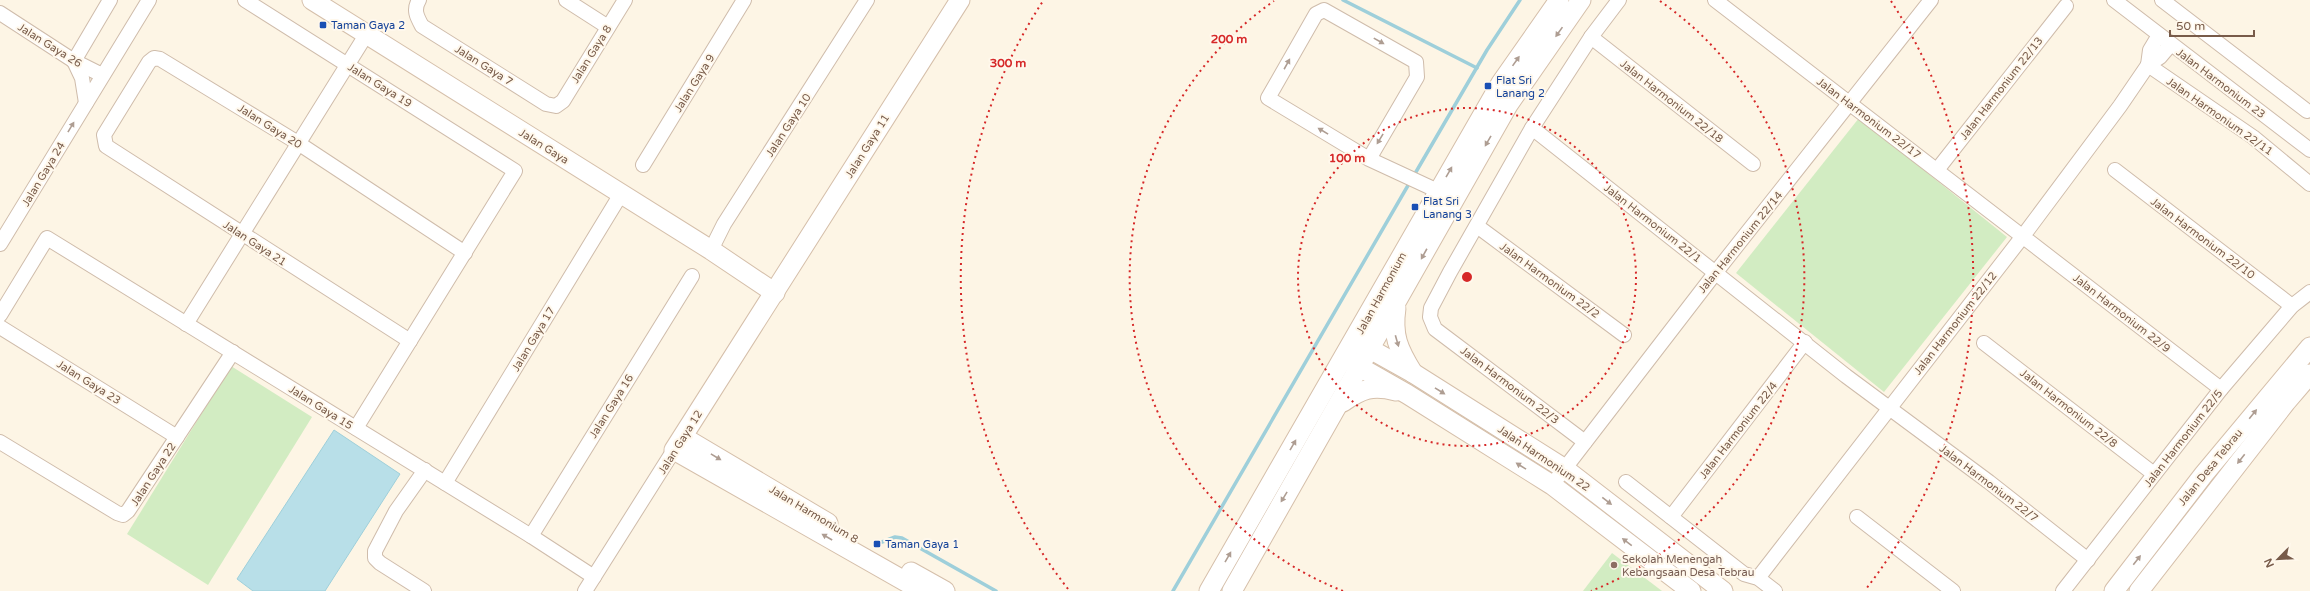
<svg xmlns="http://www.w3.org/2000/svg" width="2310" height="591" font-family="'Varela Round',sans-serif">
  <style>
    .green { fill: #d2ecc2 }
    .water { fill: #b8dfe8; stroke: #9ecfda }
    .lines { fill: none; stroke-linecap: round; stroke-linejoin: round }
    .stream { stroke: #9ecfda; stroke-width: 3.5 }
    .street-casing { stroke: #cfbcab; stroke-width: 16 }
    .secondary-casing { stroke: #d5bfaa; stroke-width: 21 }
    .street { stroke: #fff; stroke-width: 14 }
    .secondary { stroke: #fff; stroke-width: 19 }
    .oneway { fill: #ae9d92 }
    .ring { fill: none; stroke: #d62828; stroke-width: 2; stroke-dasharray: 2 4 }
    .transit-dot { fill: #1a4fb4; stroke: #fff8ec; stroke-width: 1.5 }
    .education-dot { fill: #8d6e63; stroke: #fff8ec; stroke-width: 1.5 }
    .labels { text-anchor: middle; stroke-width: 4; stroke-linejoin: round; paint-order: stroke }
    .transit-label { font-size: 11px; fill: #164399; stroke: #fff8ec; text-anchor: start }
    .street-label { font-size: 11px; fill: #785b49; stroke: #fff8ec }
    .education-label { font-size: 11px; fill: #785e54; stroke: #fff8ec; text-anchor: start }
    .centre { fill: #d62828; stroke: #fff8ec; stroke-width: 2 }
    .ring-label { font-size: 12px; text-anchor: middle; font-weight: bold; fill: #d62828; stroke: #fff8ec; stroke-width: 4; stroke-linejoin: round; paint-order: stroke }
  </style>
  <rect width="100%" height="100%" fill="#fdf5e5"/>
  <g class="green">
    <polygon points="1859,118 2007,237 1884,392 1736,273"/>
    <polygon points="231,366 312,417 208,585 127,534"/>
    <polygon points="1612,553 1662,591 1583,591"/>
  </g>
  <polygon class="water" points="334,430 400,474 325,591 253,591 237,579"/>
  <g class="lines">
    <g class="stream">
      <polyline points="1343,0 1477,68"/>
      <polyline points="1413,177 1487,50 1520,0"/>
      <polyline points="882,542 895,537 902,538 996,591"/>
      <polyline points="1173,591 1410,182"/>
    </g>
    <g class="street-casing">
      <g id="street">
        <polyline points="245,0 515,171 356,428"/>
        <path d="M 419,0 C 413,10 417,17 422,26 L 546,104 L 556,106 L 563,101 L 625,0"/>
        <polyline points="566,0 608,27"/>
        <polyline points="1715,0 2221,389"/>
        <polyline points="2114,0 2310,150"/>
        <polyline points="2162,0 2307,111"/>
        <polyline points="0,13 74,61 102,75"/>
        <polyline points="1591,37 1753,164"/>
        <polyline points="74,61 110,0"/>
        <polyline points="74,61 82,78 86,103"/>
        <polyline points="2148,65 2253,137 2310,184"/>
        <polyline points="2148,65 2150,50 2159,35"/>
        <polyline points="1532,128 1846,376 1989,482 2088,560"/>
        <polyline points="1369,159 1417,77 1416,62 1324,10 1316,14 1268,98 1369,159 1438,191"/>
        <polyline points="643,165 744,0"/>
        <polyline points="1937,170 2066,6"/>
        <polyline points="2115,170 2292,306"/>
        <polyline points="1477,226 1624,335"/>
        <polyline points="0,244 149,0"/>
        <polyline points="711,250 724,224 867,0"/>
        <polyline points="0,315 47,238 531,536 594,577"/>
        <polyline points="186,324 366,35"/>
        <polyline points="0,327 177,437"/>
        <polyline points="410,341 106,146 104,135 149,62 154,58 160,59 298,143 465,253"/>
        <polyline points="1984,343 2154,474"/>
        <polyline points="0,442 117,513 123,515 128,511 233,352"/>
        <polyline points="1585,442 1435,329 1430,317 1431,308 1450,272 1532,128 1591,37 1619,0"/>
        <polyline points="1626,482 1744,574 1758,578 1775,591"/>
        <polyline points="445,483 621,194"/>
        <polyline points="1552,485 1716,272 1931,0"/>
        <polyline points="1671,517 1805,342"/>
        <polyline points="1857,517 1953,591"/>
        <polyline points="531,536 692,276"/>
        <polyline points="1758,578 2023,236 2120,106 2148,65 2160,57 2171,44"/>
        <polyline points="424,591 380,563 375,558 375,551 396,511 425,470"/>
        <polyline points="585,591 674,450"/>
        <polyline points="2063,591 2221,389 2292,306 2310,292"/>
      </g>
    </g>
    <g class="secondary-casing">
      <g id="secondary">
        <polyline points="312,0 711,250 775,293"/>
        <path d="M 1396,308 C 1392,335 1398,349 1413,373"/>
        <polyline points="1361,344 1413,373 1565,469 1723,591"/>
        <polyline points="1349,361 1407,394 1552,485 1691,591"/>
        <path d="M 1343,402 C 1362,389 1372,385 1396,391"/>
        <polyline points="683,437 828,523"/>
        <polyline points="911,572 945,591"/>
        <polyline points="922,591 674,450 960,0"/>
        <polyline points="1209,591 1501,83 1559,0"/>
        <polyline points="1232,591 1508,105 1581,0"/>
        <polyline points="2114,591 2204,474 2310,347"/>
        <polyline points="2139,591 2286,402 2310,374"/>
      </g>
    </g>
    <use href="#street" class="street"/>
    <use href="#secondary" class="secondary"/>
  </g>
  <defs><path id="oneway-solid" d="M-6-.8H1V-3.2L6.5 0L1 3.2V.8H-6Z"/></defs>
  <g class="oneway">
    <use href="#oneway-solid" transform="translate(1559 32) rotate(125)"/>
    <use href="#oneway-solid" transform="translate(1379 41) rotate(29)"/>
    <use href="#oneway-solid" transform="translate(1516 61) rotate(-55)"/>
    <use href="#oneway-solid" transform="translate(1287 64) rotate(-61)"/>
    <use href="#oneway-solid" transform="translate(71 127) rotate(-59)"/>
    <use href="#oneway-solid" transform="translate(1323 131) rotate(-149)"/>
    <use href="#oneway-solid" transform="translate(1380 139) rotate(121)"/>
    <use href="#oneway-solid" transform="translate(1488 141) rotate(120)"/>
    <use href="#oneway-solid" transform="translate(1449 172) rotate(-60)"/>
    <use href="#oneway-solid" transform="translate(1424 254) rotate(119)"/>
    <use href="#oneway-solid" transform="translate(1397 341) rotate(74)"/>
    <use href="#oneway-solid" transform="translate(1440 391) rotate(32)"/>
    <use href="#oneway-solid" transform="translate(2253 414) rotate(-51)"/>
    <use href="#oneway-solid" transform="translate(1293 445) rotate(-60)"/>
    <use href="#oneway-solid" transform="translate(716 457) rotate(31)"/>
    <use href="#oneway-solid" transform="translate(2241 459) rotate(128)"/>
    <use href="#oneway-solid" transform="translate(1521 466) rotate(-148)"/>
    <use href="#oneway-solid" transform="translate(1284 497) rotate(121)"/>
    <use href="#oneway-solid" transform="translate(1607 501) rotate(38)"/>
    <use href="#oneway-solid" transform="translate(827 537) rotate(-150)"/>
    <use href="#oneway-solid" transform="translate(1627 542) rotate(-143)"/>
    <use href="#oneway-solid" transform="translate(1228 557) rotate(-60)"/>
    <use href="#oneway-solid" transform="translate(2137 560) rotate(-52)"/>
  </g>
  <g class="ring">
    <circle cx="1467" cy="277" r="169"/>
    <path d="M1343 591A337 337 0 0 1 1274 1M1660 1A337 337 0 0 1 1591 591"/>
    <path d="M1068 589A506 506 0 0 1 1043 1M1891 1A506 506 0 0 1 1866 589"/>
  </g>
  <g class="transit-dot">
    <rect x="319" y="21" width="8" height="8" rx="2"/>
    <rect x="1484" y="82" width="8" height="8" rx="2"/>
    <rect x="1411" y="203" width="8" height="8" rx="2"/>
    <rect x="873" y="540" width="8" height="8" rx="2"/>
  </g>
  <circle class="education-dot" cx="1614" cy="565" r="4"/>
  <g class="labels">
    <g class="transit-label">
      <text x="331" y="29">Taman Gaya 2</text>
      <text x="1496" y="84">Flat Sri<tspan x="1496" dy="13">Lanang 2</tspan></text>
      <text x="1423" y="205">Flat Sri<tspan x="1423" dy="13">Lanang 3</tspan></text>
      <text x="885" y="548">Taman Gaya 1</text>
    </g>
    <g class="street-label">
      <text transform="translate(50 45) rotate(32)" y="4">Jalan Gaya 26</text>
      <text transform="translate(591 54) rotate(-58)" y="4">Jalan Gaya 8</text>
      <text transform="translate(484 65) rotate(32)" y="4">Jalan Gaya 7</text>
      <text transform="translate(694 83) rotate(-58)" y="4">Jalan Gaya 9</text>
      <text transform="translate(2221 83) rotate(37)" y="4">Jalan Harmonium 23</text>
      <text transform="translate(380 85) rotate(32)" y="4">Jalan Gaya 19</text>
      <text transform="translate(2001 88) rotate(-52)" y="4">Jalan Harmonium 22/13</text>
      <text transform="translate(1672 101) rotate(38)" y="4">Jalan Harmonium 22/18</text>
      <text transform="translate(2220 116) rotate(35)" y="4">Jalan Harmonium 22/11</text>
      <text transform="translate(1869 118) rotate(37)" y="4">Jalan Harmonium 22/17</text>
      <text transform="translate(788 125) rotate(-57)" y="4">Jalan Gaya 10</text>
      <text transform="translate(270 126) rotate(32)" y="4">Jalan Gaya 20</text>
      <text transform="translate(544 146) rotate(32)" y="4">Jalan Gaya</text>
      <text transform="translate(867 146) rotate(-58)" y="4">Jalan Gaya 11</text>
      <text transform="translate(43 174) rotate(-59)" y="4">Jalan Gaya 24</text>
      <text transform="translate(1653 223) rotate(38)" y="4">Jalan Harmonium 22/1</text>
      <text transform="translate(2203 238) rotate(37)" y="4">Jalan Harmonium 22/10</text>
      <text transform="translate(1740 242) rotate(-51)" y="4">Jalan Harmonium 22/14</text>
      <text transform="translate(255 243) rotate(33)" y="4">Jalan Gaya 21</text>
      <text transform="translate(1550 280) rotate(36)" y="4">Jalan Harmonium 22/2</text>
      <text transform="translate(1381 293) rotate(-61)" y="4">Jalan Harmonium</text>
      <text transform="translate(2122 313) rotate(38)" y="4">Jalan Harmonium 22/9</text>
      <text transform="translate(1955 323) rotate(-52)" y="4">Jalan Harmonium 22/12</text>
      <text transform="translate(533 339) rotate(-59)" y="4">Jalan Gaya 17</text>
      <text transform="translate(89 382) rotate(32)" y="4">Jalan Gaya 23</text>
      <text transform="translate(1510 385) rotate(37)" y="4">Jalan Harmonium 22/3</text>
      <text transform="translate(611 406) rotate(-58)" y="4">Jalan Gaya 16</text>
      <text transform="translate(321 407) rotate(32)" y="4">Jalan Gaya 15</text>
      <text transform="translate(2069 408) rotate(38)" y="4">Jalan Harmonium 22/8</text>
      <text transform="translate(1738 430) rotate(-52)" y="4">Jalan Harmonium 22/4</text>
      <text transform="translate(2183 438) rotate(-52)" y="4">Jalan Harmonium 22/5</text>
      <text transform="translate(680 442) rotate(-58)" y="4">Jalan Gaya 12</text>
      <text transform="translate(1544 458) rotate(34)" y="4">Jalan Harmonium 22</text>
      <text transform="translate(2210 467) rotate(-51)" y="4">Jalan Desa Tebrau</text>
      <text transform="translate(153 474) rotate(-57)" y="4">Jalan Gaya 22</text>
      <text transform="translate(1989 483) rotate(37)" y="4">Jalan Harmonium 22/7</text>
      <text transform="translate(814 514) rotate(31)" y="4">Jalan Harmonium 8</text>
    </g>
    <g class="education-label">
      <text x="1622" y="563">Sekolah Menengah<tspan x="1622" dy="13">Kebangsaan Desa Tebrau</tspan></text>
    </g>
  </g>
  <circle cx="1467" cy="277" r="6" class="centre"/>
  <g class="ring-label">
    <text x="1229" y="43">200 m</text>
    <text x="1008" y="67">300 m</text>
    <text x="1347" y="162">100 m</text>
  </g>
  <g transform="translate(2278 559) rotate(246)" stroke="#fff8ec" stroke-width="3" paint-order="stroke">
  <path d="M0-3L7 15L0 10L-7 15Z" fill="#785b49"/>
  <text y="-6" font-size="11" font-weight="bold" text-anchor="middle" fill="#785b49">N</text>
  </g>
  <path d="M2170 30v6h84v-6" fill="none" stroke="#785b49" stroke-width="2"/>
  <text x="2176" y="30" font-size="12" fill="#785b49" stroke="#fff8ec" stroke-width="3" paint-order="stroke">50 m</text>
</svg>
